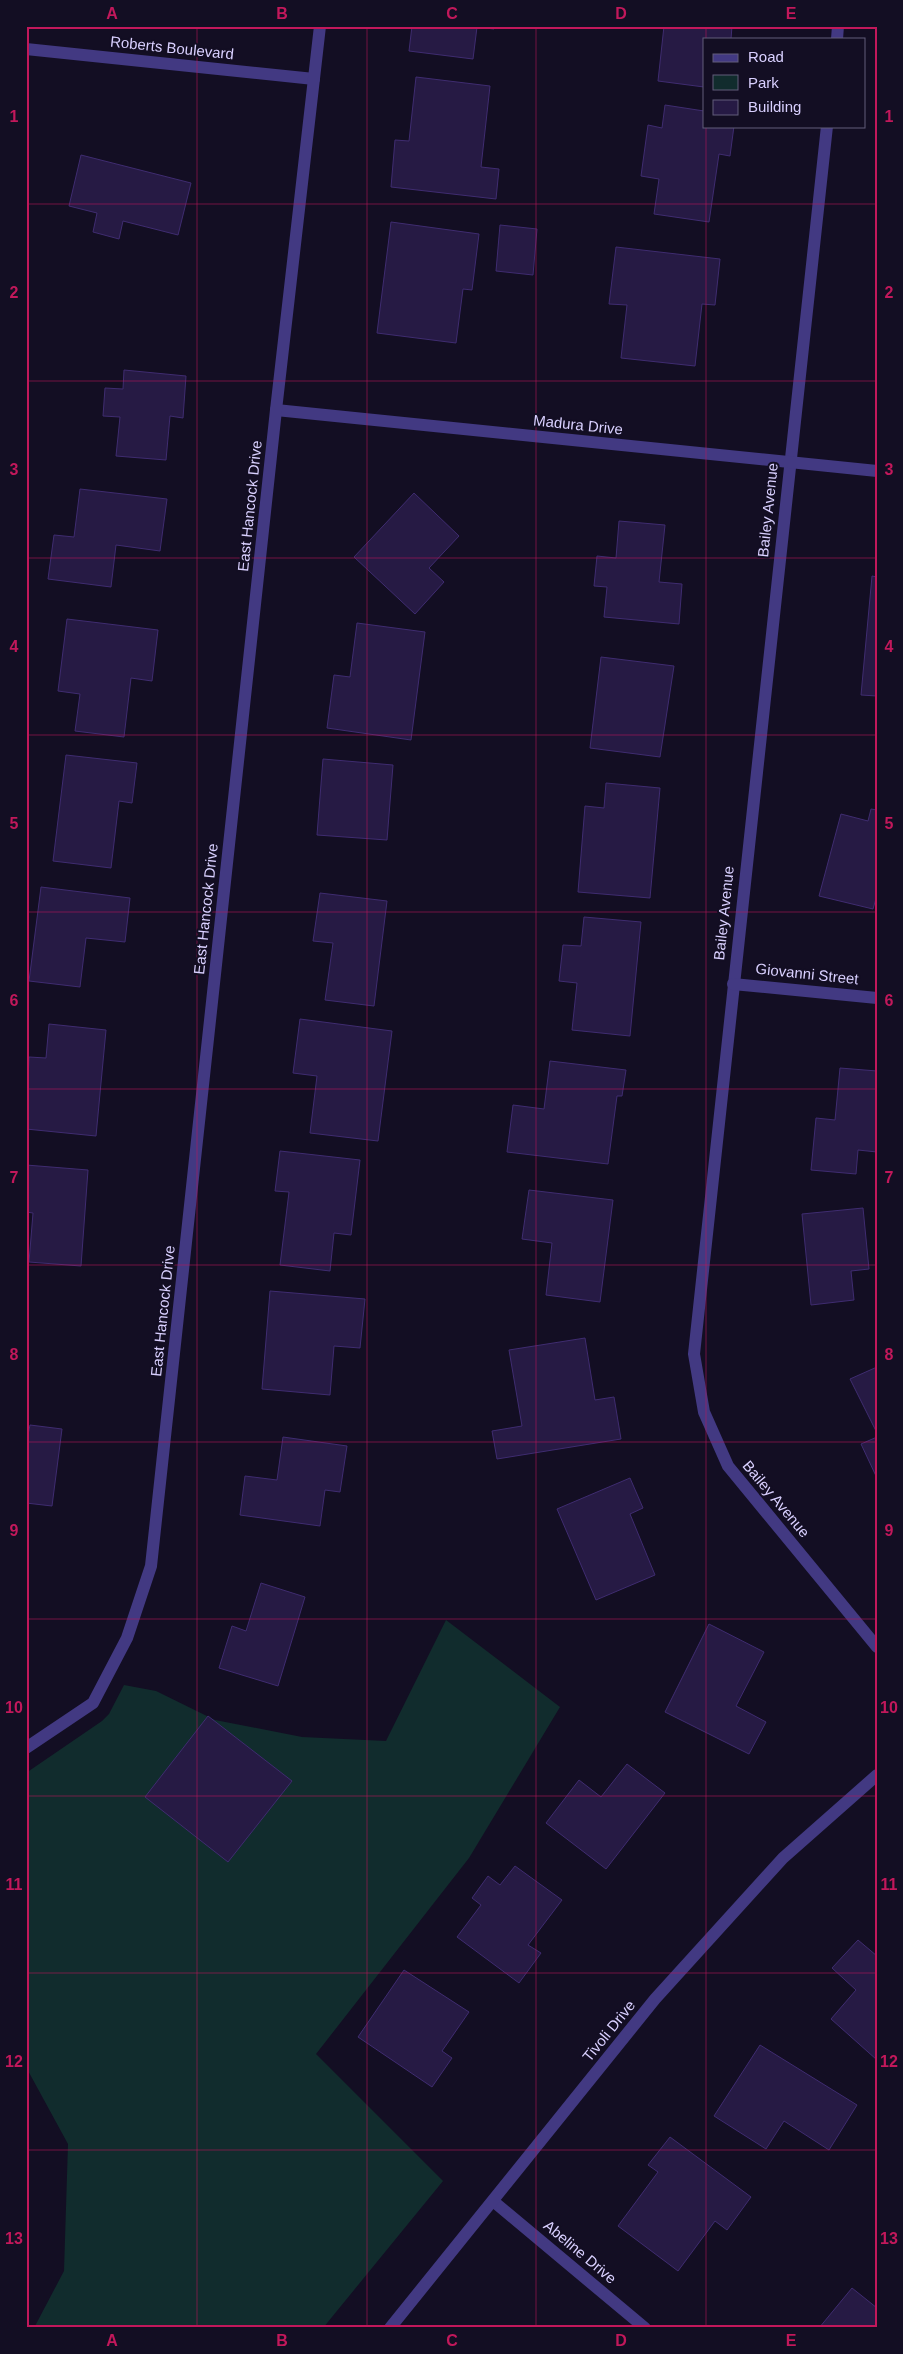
<svg xmlns="http://www.w3.org/2000/svg" width="903" height="2354" font-family="Arial,sans-serif">
  <style>
    .green { fill: #112c2d }
    .building { fill: #261a44; stroke: #3f2c70 }
    .lines { fill: none; stroke-linecap: round; stroke-linejoin: round }
    .minor { stroke: #423982; stroke-width: 12 }
    .grid { fill: none; stroke: #c2185b; stroke-width: 1; stroke-opacity: 0.55 }
    .labels { text-anchor: middle; stroke-width: 4; stroke-linejoin: round; paint-order: stroke }
    .street-label { font-size: 15px; fill: #d9d0ff; stroke: #130e23 }
    .neatline { fill: none; stroke: #c2185b; stroke-width: 2 }
    .grid-label { font-size: 16px; text-anchor: middle; font-weight: bold; fill: #c2185b }
  </style>
  <rect width="100%" height="100%" fill="#130e23"/>
  <polygon class="green" points="446,1620 560,1707 469,1858 316,2054 443,2181 323,2328 34,2328 64,2271 68,2144 26,2067 26,1773 102,1721 109,1714 124,1685 156,1691 215,1720 302,1737 386,1741"/>
  <g class="building">
    <polygon points="412,26 494,26 494,29 477,27 473,59 409,51"/>
    <polygon points="664,26 732,26 731,39 704,39 704,87 658,81"/>
    <polygon points="416,77 490,86 481,167 499,169 496,199 391,187 395,140 409,141"/>
    <polygon points="665,105 704,111 704,126 734,126 730,156 719,154 709,222 654,214 659,179 641,176 648,125 662,128"/>
    <polygon points="81,155 191,183 178,235 123,221 119,239 93,232 97,213 69,206"/>
    <polygon points="391,222 479,234 472,290 463,289 456,343 377,333"/>
    <polygon points="500,225 537,229 533,275 496,271"/>
    <polygon points="616,247 720,259 715,305 702,304 695,366 621,358 627,305 609,304"/>
    <polygon points="124,370 186,376 183,418 170,416 166,460 116,456 120,417 103,416 105,388 123,389"/>
    <polygon points="80,489 167,499 160,551 116,545 111,587 48,579 54,535 74,537"/>
    <polygon points="414,493 459,536 429,568 444,582 415,614 354,557"/>
    <polygon points="619,521 665,525 659,582 682,584 679,624 604,617 607,587 594,586 597,556 616,558"/>
    <polygon points="872,576 877,577 877,696 861,695"/>
    <polygon points="67,619 158,630 152,681 131,678 124,737 75,731 80,694 58,691"/>
    <polygon points="357,623 425,632 411,740 327,728 334,675 350,677"/>
    <polygon points="601,657 674,666 660,757 590,748"/>
    <polygon points="66,755 137,763 132,803 119,801 111,868 53,861"/>
    <polygon points="323,759 393,765 387,840 317,835"/>
    <polygon points="606,783 660,788 650,898 578,892 585,806 604,808"/>
    <polygon points="871,809 877,810 877,895 873,909 819,896 841,814 868,821"/>
    <polygon points="41,887 130,898 125,942 86,938 80,987 29,981"/>
    <polygon points="320,893 387,901 374,1006 325,1000 333,943 313,941"/>
    <polygon points="584,917 641,922 630,1036 572,1030 577,983 559,981 563,945 581,946"/>
    <polygon points="300,1019 392,1031 378,1141 310,1133 317,1076 293,1073"/>
    <polygon points="49,1024 106,1030 96,1136 26,1129 29,1057 46,1058"/>
    <polygon points="550,1061 626,1070 622,1096 617,1096 608,1164 507,1152 513,1105 544,1109"/>
    <polygon points="840,1068 877,1071 877,1152 858,1150 856,1174 811,1170 816,1118 835,1120"/>
    <polygon points="280,1151 360,1160 351,1235 334,1233 330,1271 280,1265 289,1192 275,1191"/>
    <polygon points="26,1165 88,1170 81,1266 29,1262 33,1213 26,1212"/>
    <polygon points="529,1190 613,1200 600,1302 546,1295 552,1243 522,1239"/>
    <polygon points="863,1208 869,1269 851,1271 854,1300 811,1305 802,1214"/>
    <polygon points="270,1291 365,1299 360,1348 334,1346 330,1395 262,1389"/>
    <polygon points="585,1338 595,1400 614,1397 621,1439 497,1459 492,1431 522,1426 509,1350"/>
    <polygon points="877,1367 877,1433 850,1379"/>
    <polygon points="30,1425 62,1429 52,1506 26,1503 26,1445"/>
    <polygon points="283,1437 347,1446 340,1492 325,1490 320,1526 240,1515 245,1476 277,1480"/>
    <polygon points="877,1437 877,1476 876,1476 861,1444"/>
    <polygon points="630,1478 643,1508 630,1514 655,1575 596,1600 557,1509"/>
    <polygon points="261,1583 305,1597 278,1686 219,1668 232,1626 246,1631"/>
    <polygon points="709,1624 764,1652 736,1706 766,1722 749,1754 665,1712"/>
    <polygon points="208,1716 292,1781 228,1862 145,1797"/>
    <polygon points="627,1764 665,1793 606,1869 546,1823 579,1780 601,1797"/>
    <polygon points="515,1866 562,1900 528,1945 541,1953 519,1983 457,1937 481,1905 472,1898 488,1876 500,1885"/>
    <polygon points="858,1940 877,1956 877,2060 831,2019 856,1990 832,1968"/>
    <polygon points="404,1970 469,2012 442,2051 452,2058 432,2087 358,2037"/>
    <polygon points="760,2045 857,2105 829,2150 784,2121 766,2149 714,2116"/>
    <polygon points="670,2137 751,2197 727,2230 715,2221 678,2271 618,2226 658,2172 648,2165"/>
    <polygon points="852,2288 877,2308 877,2328 819,2328"/>
  </g>
  <g class="lines">
    <g class="minor">
      <polyline points="837,39 838,26"/>
      <polyline points="26,49 314,79"/>
      <polyline points="827,126 694,1354 704,1412 728,1466 877,1647"/>
      <polyline points="276,410 877,471"/>
      <polyline points="733,984 877,998"/>
      <polyline points="26,1748 93,1703 127,1638 151,1566 276,410 320,26"/>
      <polyline points="493,2201 645,2328"/>
      <polyline points="390,2328 655,1999 783,1858 877,1775"/>
    </g>
  </g>
  <path class="grid" d="M 197,26 L 197,2328M 367,26 L 367,2328M 536,26 L 536,2328M 706,26 L 706,39M 706,126 L 706,2328M 26,204 L 877,204M 26,381 L 877,381M 26,558 L 877,558M 26,735 L 877,735M 26,912 L 877,912M 26,1089 L 877,1089M 26,1265 L 877,1265M 26,1442 L 877,1442M 26,1619 L 877,1619M 26,1796 L 877,1796M 26,1973 L 877,1973M 26,2150 L 877,2150"/>
  <g class="labels">
    <g class="street-label">
      <text transform="translate(172 48) rotate(6)" y="5">Roberts Boulevard</text>
      <text transform="translate(578 425) rotate(6)" y="5">Madura Drive</text>
      <text transform="translate(250 506) rotate(-84)" y="5">East Hancock Drive</text>
      <text transform="translate(768 510) rotate(-84)" y="5">Bailey Avenue</text>
      <text transform="translate(206 909) rotate(-84)" y="5">East Hancock Drive</text>
      <text transform="translate(724 913) rotate(-84)" y="5">Bailey Avenue</text>
      <text transform="translate(807 974) rotate(6)" y="5">Giovanni Street</text>
      <text transform="translate(163 1311) rotate(-84)" y="5">East Hancock Drive</text>
      <text transform="translate(776 1499) rotate(50)" y="5">Bailey Avenue</text>
      <text transform="translate(609 2031) rotate(-51)" y="5">Tivoli Drive</text>
      <text transform="translate(580 2252) rotate(40)" y="5">Abeline Drive</text>
    </g>
  </g>
  <rect width="903" height="2354" fill="none" stroke="#130e23" stroke-width="55"/>
  <rect x="703" y="38" width="162" height="90" fill="#130e23" stroke="#625c7b"/>
  <rect x="713" y="54" width="25" height="8" fill="#423982" stroke="#625c7b"/>
  <text x="748" y="62" font-size="15" fill="#d9d0ff">Road</text>
  <rect x="713" y="75" width="25" height="15" fill="#112c2d" stroke="#625c7b"/>
  <text x="748" y="88" font-size="15" fill="#d9d0ff">Park</text>
  <rect x="713" y="100" width="25" height="15" fill="#261a44" stroke="#625c7b"/>
  <text x="748" y="112" font-size="15" fill="#d9d0ff">Building</text>
  <rect x="28" y="28" width="848" height="2298" class="neatline"/>
  <g class="grid-label">
    <text x="112" y="19">A</text>
    <text x="282" y="19">B</text>
    <text x="452" y="19">C</text>
    <text x="621" y="19">D</text>
    <text x="791" y="19">E</text>
    <text x="14" y="122">1</text>
    <text x="889" y="122">1</text>
    <text x="14" y="298">2</text>
    <text x="889" y="298">2</text>
    <text x="14" y="475">3</text>
    <text x="889" y="475">3</text>
    <text x="14" y="652">4</text>
    <text x="889" y="652">4</text>
    <text x="14" y="829">5</text>
    <text x="889" y="829">5</text>
    <text x="14" y="1006">6</text>
    <text x="889" y="1006">6</text>
    <text x="14" y="1183">7</text>
    <text x="889" y="1183">7</text>
    <text x="14" y="1360">8</text>
    <text x="889" y="1360">8</text>
    <text x="14" y="1536">9</text>
    <text x="889" y="1536">9</text>
    <text x="14" y="1713">10</text>
    <text x="889" y="1713">10</text>
    <text x="14" y="1890">11</text>
    <text x="889" y="1890">11</text>
    <text x="14" y="2067">12</text>
    <text x="889" y="2067">12</text>
    <text x="14" y="2244">13</text>
    <text x="889" y="2244">13</text>
    <text x="112" y="2346">A</text>
    <text x="282" y="2346">B</text>
    <text x="452" y="2346">C</text>
    <text x="621" y="2346">D</text>
    <text x="791" y="2346">E</text>
  </g>
</svg>
